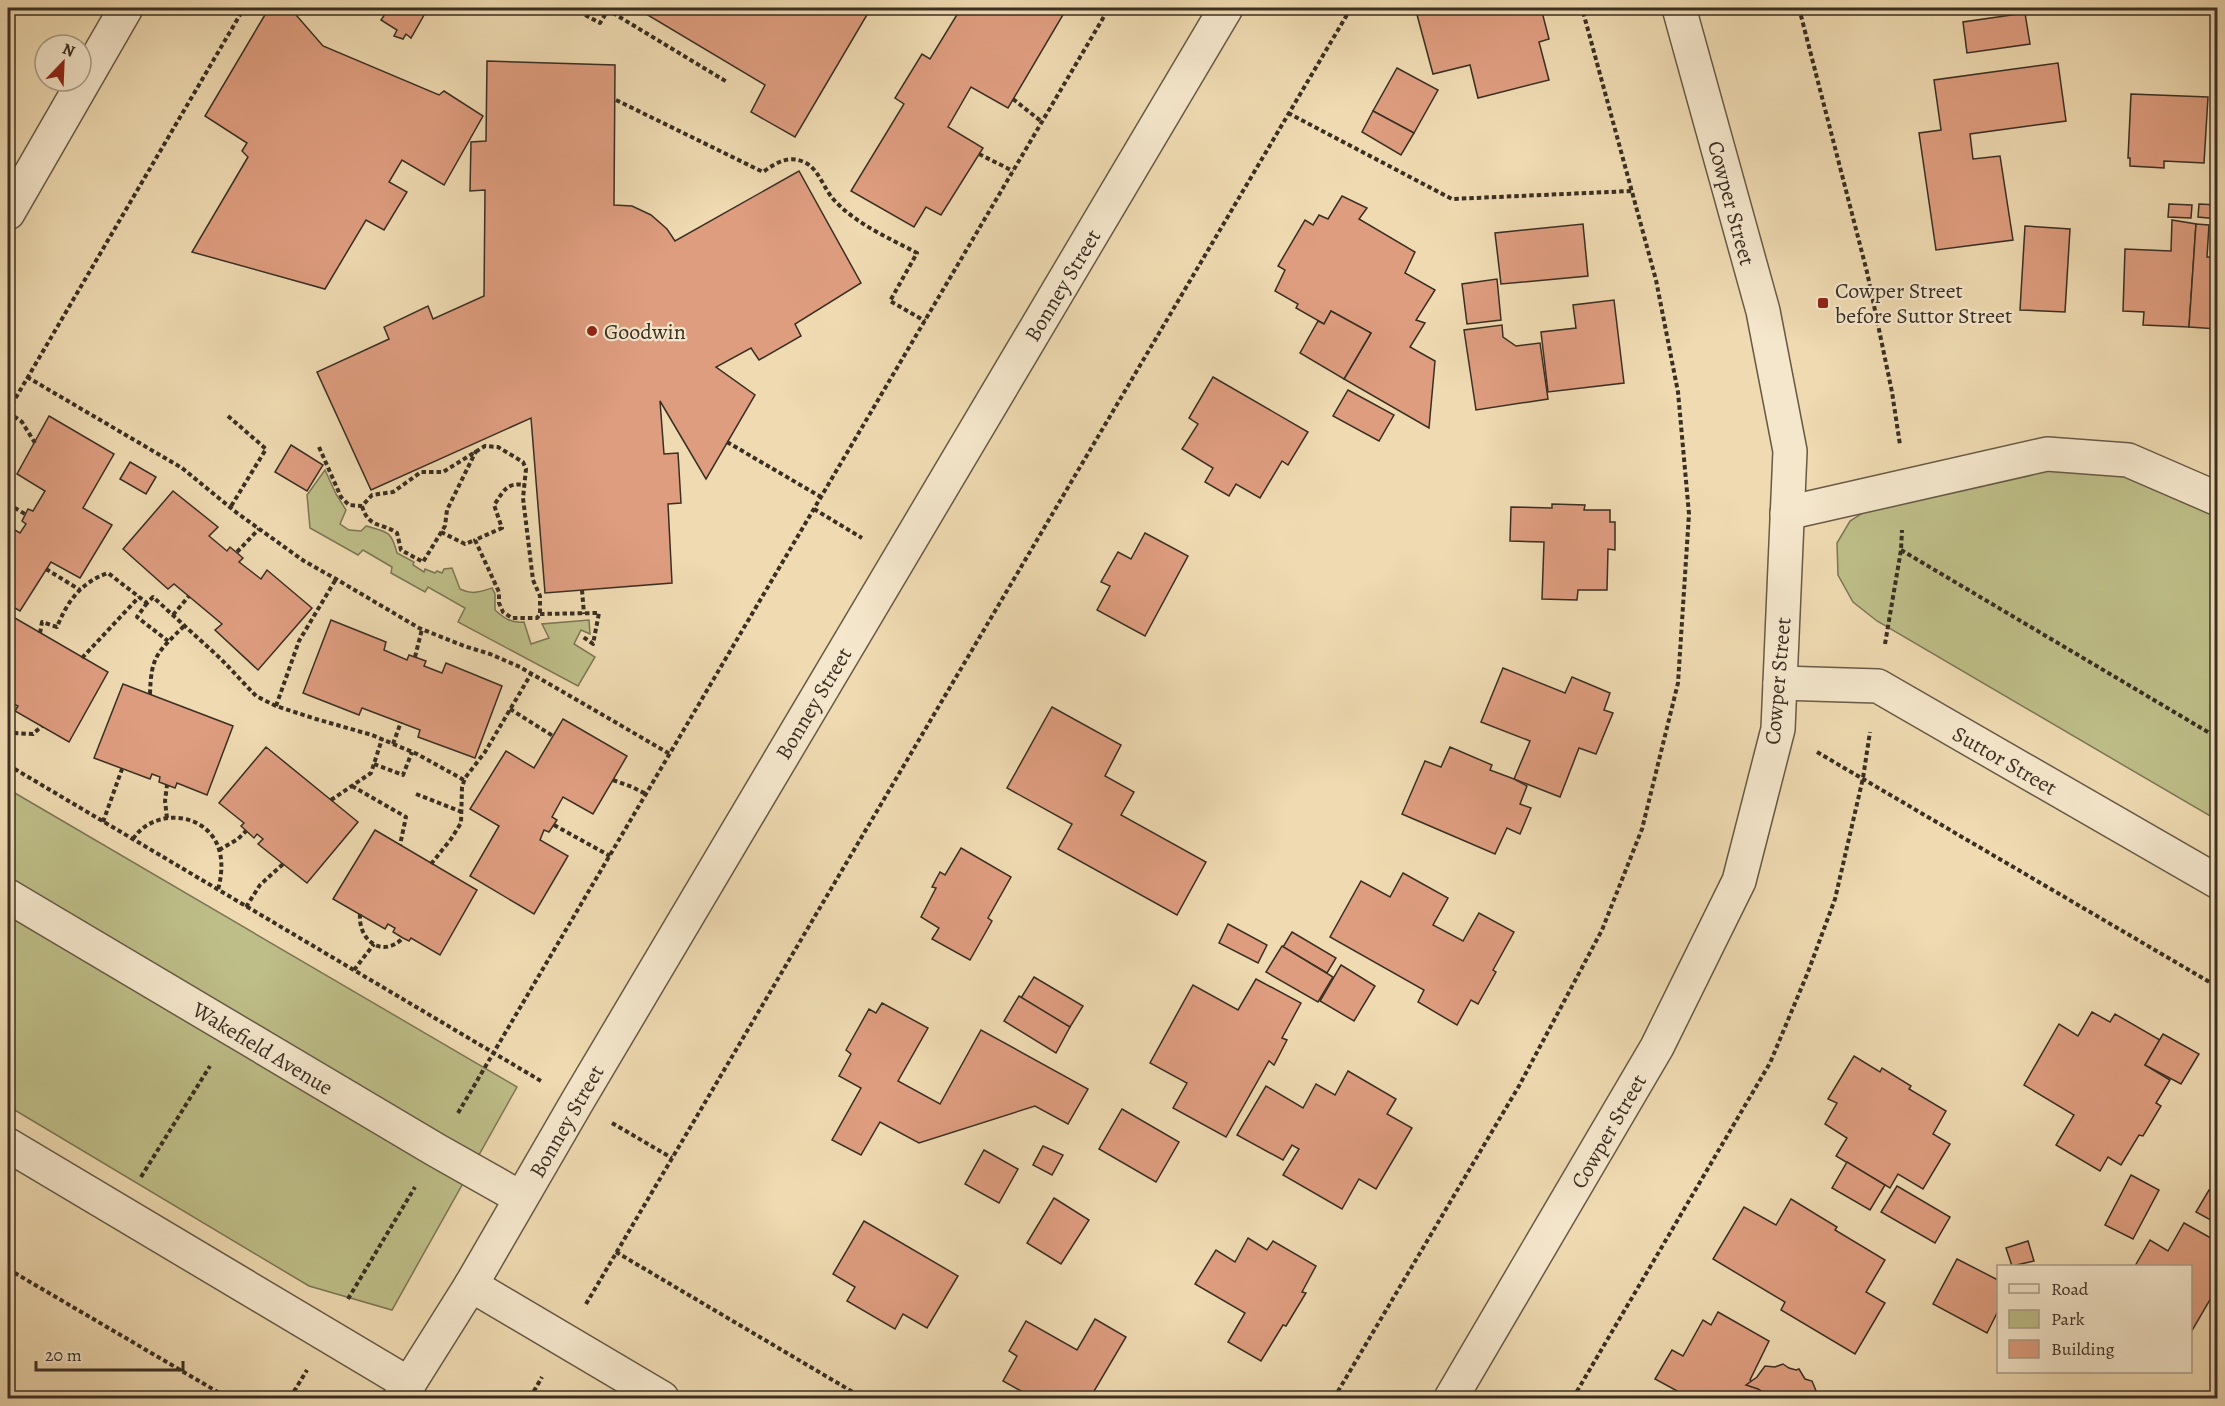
<svg xmlns="http://www.w3.org/2000/svg" width="2225" height="1406" font-family="Alegreya,serif">
  <style>
    .green { fill: #bebe88; stroke: #7c7656; stroke-width: 1.5 }
    .building { fill: #de9d7f; stroke: #3a2f23; stroke-width: 1.5 }
    .lines { fill: none; stroke-linecap: round; stroke-linejoin: round }
    .minor-casing { stroke: #675a46; stroke-width: 36 }
    .path { stroke: #3a2f23; stroke-width: 4; stroke-dasharray: 4.5 3; stroke-linecap: butt }
    .minor { stroke: #f5e7cc; stroke-width: 33 }
    .poi-dot { fill: #8f2418; stroke: #f5e7cc; stroke-width: 2 }
    .labels { text-anchor: middle; stroke-width: 4.5; stroke-linejoin: round; paint-order: stroke }
    .street-label { font-size: 22px; fill: #3a2f23; stroke: #f5e7cc }
    .poi-label { font-size: 22px; fill: #3a2f23; stroke: #f5e7cc; text-anchor: start }
  </style>
  <rect width="100%" height="100%" fill="#efdab1"/>
  <filter id="stains"><feTurbulence type="fractalNoise" baseFrequency=".00333" numOctaves="4"/><feColorMatrix values="0 0 0 0 .2 0 0 0 0 .09 0 0 0 0 .02 0 0 0 .5 -.17"/></filter>
  <radialGradient id="worn" r=".72"><stop offset=".6" stop-color="#630" stop-opacity="0"/><stop offset="1" stop-color="#630" stop-opacity=".3"/></radialGradient>
  <g class="green">
    <polygon points="2046,462 2128,469 2217,506 2217,820 1877,621 1853,602 1838,575 1837,543 1850,521 1880,502"/>
    <path d="M 325,470 L 336,494 L 346,510 L 340,524 L 349,530 L 361,531 L 366,526 C 387,532 391,530 397,553 L 414,562 L 413,565 L 424,572 L 425,569 L 435,573 L 437,571 L 442,573 L 444,569 L 452,568 L 460,589 C 472,595 479,592 492,588 L 495,594 L 495,610 C 505,619 511,623 524,622 L 531,644 L 549,638 L 542,624 L 589,620 L 590,634 L 581,630 L 574,644 L 595,657 L 578,686 L 458,622 L 465,608 L 428,587 L 425,592 L 391,573 L 392,567 L 363,550 L 358,555 L 310,528 L 307,495 Z"/>
    <polygon points="8,789 517,1087 392,1310 309,1286 8,1106"/>
  </g>
  <g class="building">
    <polygon points="269,8 290,8 323,46 439,95 444,91 483,116 444,185 402,160 389,182 407,192 384,230 366,220 325,289 192,252 248,157 242,151 247,143 205,116"/>
    <polygon points="389,8 428,8 411,38 406,34 403,39 394,36 397,30 381,20"/>
    <polygon points="636,8 871,8 795,137 751,112 765,85"/>
    <polygon points="961,8 1067,8 1008,108 971,87 948,127 983,148 941,215 926,207 914,227 851,191 904,104 895,98 922,54 930,59"/>
    <polygon points="1431,8 1541,8 1549,39 1539,42 1549,80 1478,98 1470,65 1433,74 1416,11"/>
    <polygon points="1876,8 1917,8 1877,13"/>
    <polygon points="2025,13 2030,44 1967,53 1963,22"/>
    <polygon points="487,61 615,65 614,205 632,206 651,215 667,229 675,241 799,171 861,283 795,324 801,336 759,360 751,348 716,367 755,395 706,479 660,401 664,454 678,453 681,503 668,504 672,583 545,593 531,418 371,490 317,372 389,339 384,327 428,306 433,319 484,296 485,190 470,191 471,142 486,141"/>
    <polygon points="2058,63 2066,121 1970,134 1973,159 2000,156 2013,240 1936,250 1919,133 1941,130 1934,80"/>
    <polygon points="1397,68 1438,90 1414,133 1373,111"/>
    <polygon points="2131,94 2208,97 2204,163 2164,161 2164,168 2130,166 2130,158 2128,158"/>
    <polygon points="1373,111 1414,133 1401,155 1362,132"/>
    <polygon points="1342,196 1367,208 1359,219 1415,252 1405,273 1435,290 1416,320 1425,323 1410,347 1435,361 1429,428 1344,379 1371,333 1331,311 1324,324 1296,308 1298,304 1275,291 1285,270 1278,266 1305,220 1313,225 1319,215 1328,219"/>
    <polygon points="2169,204 2192,205 2191,218 2168,217"/>
    <polygon points="2199,204 2218,205 2218,219 2198,217"/>
    <polygon points="2172,220 2196,224 2189,327 2143,325 2144,312 2123,311 2125,249 2171,251"/>
    <polygon points="1583,224 1588,276 1501,284 1495,233"/>
    <polygon points="2196,224 2209,225 2207,257 2218,257 2218,329 2189,327"/>
    <polygon points="2025,226 2070,229 2065,312 2020,310"/>
    <polygon points="1497,279 1501,320 1467,324 1462,284"/>
    <polygon points="1614,300 1624,383 1548,392 1541,332 1576,328 1573,305"/>
    <polygon points="1331,311 1371,333 1344,379 1300,353 1318,321 1324,324"/>
    <polygon points="1502,325 1503,337 1516,346 1540,343 1548,399 1476,410 1464,330"/>
    <polygon points="1213,377 1308,432 1288,465 1282,461 1260,498 1236,484 1229,496 1205,482 1213,468 1182,449 1198,424 1189,418"/>
    <polygon points="1348,390 1394,415 1379,441 1333,416"/>
    <polygon points="49,416 114,454 83,508 112,525 80,578 51,562 20,611 8,604 8,526 20,533 26,524 22,521 28,509 33,511 45,491 17,474"/>
    <polygon points="291,445 323,465 307,491 275,472"/>
    <polygon points="130,462 156,477 146,494 120,479"/>
    <polygon points="173,491 218,527 209,536 227,551 230,547 243,558 239,562 261,579 267,570 312,608 258,670 215,630 222,624 174,584 168,589 123,549"/>
    <polygon points="1552,504 1585,505 1584,510 1610,510 1610,522 1615,522 1615,550 1608,549 1607,590 1578,590 1577,600 1542,599 1544,542 1510,541 1511,507 1552,508"/>
    <polygon points="1145,533 1188,556 1145,636 1097,610 1110,586 1101,582 1118,552 1131,559"/>
    <polygon points="8,614 108,672 69,742 15,711 18,706 10,702 8,704"/>
    <polygon points="331,620 386,642 384,650 407,660 409,655 426,661 424,666 442,673 446,663 502,686 475,758 418,737 420,730 362,708 359,715 303,693"/>
    <polygon points="1503,668 1565,693 1572,677 1610,693 1604,710 1613,713 1596,754 1579,748 1560,797 1514,779 1530,741 1481,722"/>
    <polygon points="123,684 233,726 207,795 177,783 175,788 159,782 160,777 152,774 150,779 94,758"/>
    <polygon points="1052,707 1121,745 1105,776 1134,792 1121,815 1206,862 1177,915 1058,849 1072,824 1007,788"/>
    <polygon points="563,719 627,756 593,814 563,797 552,817 557,820 549,832 544,830 540,840 568,856 534,914 470,876 499,826 470,809 506,751 534,768"/>
    <polygon points="266,747 358,822 307,883 258,844 263,839 257,834 254,838 241,826 244,823 219,803"/>
    <polygon points="1450,747 1492,765 1490,770 1514,779 1527,786 1520,804 1531,808 1520,834 1507,828 1495,854 1402,814 1425,761 1441,767"/>
    <polygon points="375,830 477,890 440,955 411,938 409,941 403,938 393,932 395,928 388,924 385,929 333,899"/>
    <polygon points="961,848 1011,877 988,918 992,921 970,960 932,939 939,928 921,917 936,888 932,887 940,872 945,875"/>
    <polygon points="1403,873 1448,898 1433,925 1463,941 1479,913 1514,932 1493,970 1496,972 1478,1004 1471,1000 1457,1025 1418,1002 1424,990 1330,937 1361,881 1390,897"/>
    <polygon points="1228,924 1267,945 1258,963 1219,943"/>
    <polygon points="1292,932 1336,958 1327,973 1283,947"/>
    <polygon points="1282,946 1333,977 1318,1002 1266,972"/>
    <polygon points="1341,965 1375,986 1354,1021 1320,1001"/>
    <polygon points="1034,977 1083,1006 1070,1027 1021,998"/>
    <polygon points="1256,979 1301,1003 1282,1038 1287,1040 1274,1065 1269,1061 1226,1137 1173,1108 1187,1083 1150,1063 1193,985 1238,1010"/>
    <polygon points="1019,996 1070,1027 1056,1053 1004,1021"/>
    <polygon points="882,1003 928,1028 898,1081 940,1104 981,1030 1088,1089 1068,1124 1035,1106 919,1143 880,1122 861,1155 832,1140 861,1088 839,1076 851,1054 846,1050 869,1009 876,1013"/>
    <polygon points="2092,1012 2110,1022 2115,1014 2160,1040 2145,1065 2170,1080 2156,1103 2161,1106 2143,1136 2139,1135 2121,1165 2108,1157 2100,1171 2056,1145 2074,1115 2024,1085 2059,1024 2078,1036"/>
    <polygon points="2163,1034 2199,1054 2181,1084 2145,1065"/>
    <polygon points="1854,1056 1880,1072 1882,1068 1911,1086 1909,1089 1946,1111 1933,1134 1950,1144 1923,1189 1898,1174 1890,1188 1836,1156 1847,1138 1825,1124 1837,1103 1828,1099"/>
    <polygon points="1348,1071 1396,1099 1387,1114 1412,1128 1376,1189 1359,1179 1342,1209 1283,1175 1299,1149 1292,1145 1283,1160 1237,1135 1266,1086 1303,1108 1316,1084 1335,1095"/>
    <polygon points="1122,1109 1179,1142 1156,1182 1099,1149"/>
    <polygon points="1043,1146 1063,1155 1052,1175 1033,1165"/>
    <polygon points="984,1150 1018,1169 999,1203 965,1184"/>
    <polygon points="1847,1162 1885,1185 1870,1210 1832,1188"/>
    <polygon points="2131,1175 2159,1190 2133,1239 2105,1225"/>
    <polygon points="1897,1186 1950,1217 1935,1243 1881,1212"/>
    <polygon points="2209,1190 2218,1195 2218,1224 2196,1212"/>
    <polygon points="1054,1198 1089,1220 1061,1264 1027,1243"/>
    <polygon points="1791,1199 1837,1227 1835,1230 1885,1260 1866,1292 1885,1303 1855,1354 1781,1310 1785,1302 1713,1259 1744,1207 1776,1225"/>
    <polygon points="864,1221 958,1276 927,1328 903,1314 895,1329 847,1301 855,1287 833,1274"/>
    <polygon points="2184,1223 2218,1242 2218,1286 2190,1334 2190,1266 2135,1266 2150,1240 2168,1251"/>
    <polygon points="1248,1238 1267,1250 1273,1241 1316,1266 1302,1292 1306,1293 1286,1326 1283,1325 1261,1361 1228,1342 1245,1313 1195,1284 1216,1250 1235,1262"/>
    <polygon points="2028,1241 2034,1261 2012,1266 2006,1248"/>
    <polygon points="1957,1259 1998,1280 1998,1311 1987,1333 1933,1304"/>
    <polygon points="1718,1312 1769,1341 1750,1380 1780,1398 1690,1398 1655,1379 1672,1350 1683,1356 1703,1320 1711,1325"/>
    <polygon points="1095,1319 1126,1337 1090,1398 1028,1398 1030,1396 1003,1381 1017,1356 1009,1351 1026,1321 1077,1350"/>
    <polygon points="1783,1364 1789,1368 1796,1370 1799,1369 1805,1379 1812,1381 1819,1398 1772,1398 1758,1389 1746,1385 1757,1377 1765,1366 1775,1367"/>
  </g>
  <g class="lines">
    <g class="minor-casing">
      <g id="minor">
        <polyline points="8,213 126,8"/>
        <polyline points="1787,513 2047,454 2128,460 2218,499"/>
        <polyline points="1780,683 1878,686 2218,882"/>
        <polyline points="8,896 436,1150 521,1198"/>
        <polyline points="8,1145 409,1384"/>
        <polyline points="471,1285 662,1398"/>
        <polyline points="400,1398 471,1285 577,1102 1226,8"/>
        <polyline points="1451,1398 1657,1047 1739,881 1778,729 1790,451 1763,311 1679,8"/>
      </g>
    </g>
    <g class="path">
      <polyline points="572,8 600,23 608,10 727,82"/>
      <polyline points="1799,8 1867,272 1892,392 1900,445"/>
      <polyline points="1013,99 1042,122"/>
      <path d="M 616,100 L 763,172 C 776,163 789,154 806,163 C 819,170 824,189 834,200 C 856,224 889,238 917,253 L 890,301 L 925,321"/>
      <polyline points="1288,113 1452,199 1632,191"/>
      <polyline points="979,154 1013,171"/>
      <polyline points="27,377 182,468 237,513 304,561 336,579 419,628 464,646 490,654 520,667 670,754"/>
      <polyline points="8,411 244,8"/>
      <polyline points="8,412 22,422 35,443"/>
      <polyline points="228,416 266,449 230,508"/>
      <polyline points="727,442 821,497"/>
      <path d="M 319,447 L 341,497 L 349,505 L 362,506 L 372,495 L 393,492 L 421,472 L 443,472 L 485,446 L 498,447 L 523,462 L 526,469 L 523,498 L 533,580 L 540,596 L 540,614 L 537,618 L 512,618 L 503,612 L 499,603 L 499,592 L 475,540 L 502,528 L 494,505 C 504,491 506,482 525,485"/>
      <polyline points="8,504 25,514"/>
      <path d="M 362,506 C 369,529 381,522 397,533 L 401,550 L 423,562 L 445,526 L 447,510 L 476,451"/>
      <polyline points="814,509 862,538"/>
      <polyline points="441,532 465,544 475,540"/>
      <polyline points="1901,550 2218,738"/>
      <polyline points="237,552 259,529"/>
      <polyline points="46,569 80,590"/>
      <polyline points="582,590 584,614"/>
      <polyline points="147,603 137,617 168,641"/>
      <polyline points="540,614 599,613 593,644 582,636"/>
      <polyline points="173,615 189,596"/>
      <path d="M 40,633 L 42,622 L 57,627 C 67,602 81,582 108,573 L 147,603 L 153,597 L 221,659 L 256,696 L 276,706 L 316,719 L 372,735 L 417,754 L 464,780"/>
      <polyline points="1885,644 1901,550 1902,530"/>
      <polyline points="415,657 422,629"/>
      <polyline points="82,658 139,597"/>
      <path d="M 150,694 C 151,655 158,652 185,625"/>
      <polyline points="276,706 299,641 336,579"/>
      <polyline points="510,709 553,736"/>
      <polyline points="8,729 12,733 33,734 42,726"/>
      <polyline points="8,742 12,733"/>
      <polyline points="393,744 401,722"/>
      <polyline points="1817,752 2218,987"/>
      <polyline points="374,764 403,775 412,752"/>
      <polyline points="8,765 541,1081"/>
      <polyline points="613,780 632,787 646,794"/>
      <polyline points="352,786 406,817 400,845"/>
      <polyline points="416,794 462,812"/>
      <polyline points="331,800 371,773 382,739"/>
      <polyline points="167,818 165,801 167,785"/>
      <polyline points="103,822 122,769"/>
      <polyline points="554,825 610,856"/>
      <path d="M 133,839 C 151,811 197,810 215,840 C 224,856 222,874 218,890"/>
      <polyline points="219,850 238,839 246,831"/>
      <polyline points="431,864 451,839 461,823 462,787 465,778 485,752 531,674"/>
      <polyline points="246,907 260,885 283,864"/>
      <path d="M 360,914 C 358,940 382,959 403,938"/>
      <polyline points="354,970 374,944"/>
      <polyline points="458,1113 1109,8"/>
      <polyline points="612,1123 672,1158"/>
      <polyline points="141,1177 210,1066"/>
      <polyline points="616,1252 863,1398"/>
      <polyline points="8,1269 228,1398"/>
      <polyline points="348,1299 415,1187"/>
      <polyline points="586,1304 1351,8"/>
      <polyline points="290,1398 307,1370"/>
      <polyline points="530,1398 542,1377"/>
      <polyline points="1334,1398 1519,1086 1602,930 1642,829 1678,683 1689,514 1678,392 1656,280 1582,8"/>
      <polyline points="1573,1398 1770,1063 1808,972 1835,899 1863,778 1870,732"/>
    </g>
    <use href="#minor" class="minor"/>
  </g>
  <g class="poi-dot">
    <rect x="1817" y="297" width="12" height="12" rx="3"/>
    <circle cx="592" cy="331" r="6"/>
  </g>
  <g class="labels">
    <g class="street-label">
      <text transform="translate(1732 203) rotate(75)" y="8">Cowper Street</text>
      <text transform="translate(1062 285) rotate(-59)" y="8">Bonney Street</text>
      <text transform="translate(1777 681) rotate(-85)" y="8">Cowper Street</text>
      <text transform="translate(813 703) rotate(-59)" y="8">Bonney Street</text>
      <text transform="translate(2005 760) rotate(30)" y="8">Suttor Street</text>
      <text transform="translate(263 1048) rotate(31)" y="8">Wakefield Avenue</text>
      <text transform="translate(566 1121) rotate(-60)" y="8">Bonney Street</text>
      <text transform="translate(1608 1131) rotate(-60)" y="8">Cowper Street</text>
    </g>
    <g class="poi-label">
      <text x="1835" y="298">Cowper Street<tspan x="1835" dy="25">before Suttor Street</tspan></text>
      <text x="604" y="339">Goodwin</text>
    </g>
  </g>
  <rect width="2225" height="1406" fill="none" stroke="#efdab1" stroke-width="30"/>
  <rect x="9" y="9" width="2207" height="1388" fill="none" stroke="#3a2f23" stroke-width="3"/>
  <rect x="15" y="15" width="2195" height="1376" fill="none" stroke="#3a2f23" stroke-width="1.5"/>
  <rect x="1997" y="1265" width="195" height="108" fill="#f5e7cc" stroke="#aa9d88" stroke-width="1.5"/>
  <rect x="2009" y="1284" width="30" height="9" fill="#f5e7cc" stroke="#aa9d88" stroke-width="1.5"/>
  <text x="2051" y="1295" font-size="18" fill="#3a2f23">Road</text>
  <rect x="2009" y="1310" width="30" height="18" fill="#bebe88" stroke="#aa9d88" stroke-width="1.5"/>
  <text x="2051" y="1325" font-size="18" fill="#3a2f23">Park</text>
  <rect x="2009" y="1340" width="30" height="18" fill="#de9d7f" stroke="#aa9d88" stroke-width="1.5"/>
  <text x="2051" y="1355" font-size="18" fill="#3a2f23">Building</text>
  <g transform="translate(63 63) rotate(23)"><circle r="28" fill="#f5e7cc" stroke="#aa9d88" stroke-width="1.5"/>
  <path d="M0-4.5L10 22L0 15L-10 22Z" fill="#8f2418"/>
  <text y="-9" font-size="16" font-weight="bold" text-anchor="middle" fill="#3a2f23">N</text>
  </g>
  <path d="M36 1361v9h147v-9" fill="none" stroke="#3a2f23" stroke-width="3"/>
  <text x="45" y="1361" font-size="18" fill="#3a2f23" stroke="#f5e7cc" stroke-width="4.5" paint-order="stroke">20 m</text>
  <rect width="100%" height="100%" filter="url(#stains)"/>
  <rect width="100%" height="100%" fill="url(#worn)"/>
</svg>
